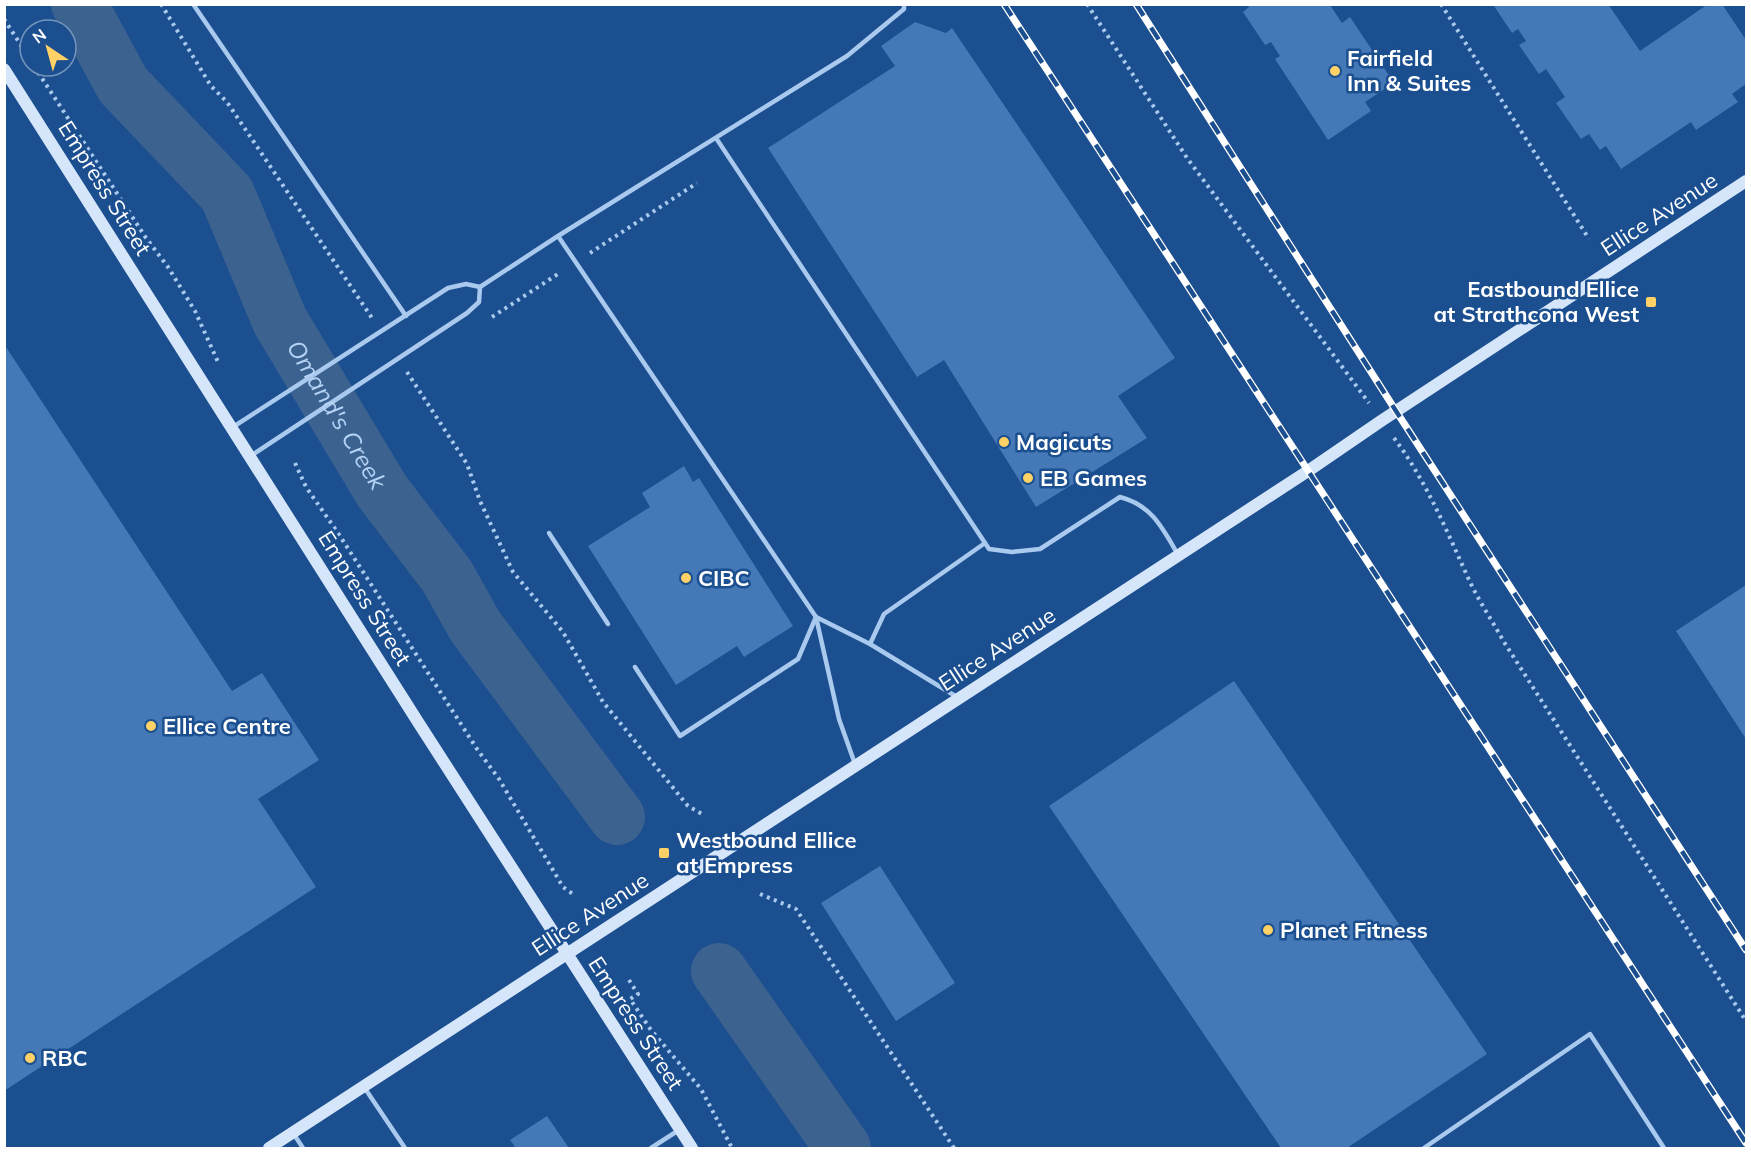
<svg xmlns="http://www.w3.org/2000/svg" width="1751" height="1153" font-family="Mulish,sans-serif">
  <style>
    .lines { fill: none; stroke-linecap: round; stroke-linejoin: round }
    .river { stroke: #3c6290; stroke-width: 56 }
    .building { fill: #4478b7 }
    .path { stroke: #a9c9ee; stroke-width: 4; stroke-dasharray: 3 4.5; stroke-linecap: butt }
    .service { stroke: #a9c9ee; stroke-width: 4.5 }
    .secondary { stroke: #d6e6fa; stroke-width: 12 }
    .rail-casing { stroke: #fff; stroke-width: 7 }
    .rail { stroke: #1b4f8f; stroke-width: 4.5; stroke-dasharray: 14; stroke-linecap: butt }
    .poi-dot { fill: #ffd166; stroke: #1b4f8f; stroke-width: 2 }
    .labels { text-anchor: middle; stroke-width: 5; stroke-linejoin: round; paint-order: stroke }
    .poi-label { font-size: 22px; font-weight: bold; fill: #fff; stroke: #1b4f8f; text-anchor: start }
    .street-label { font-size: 22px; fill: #fff; stroke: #1b4f8f }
    .water-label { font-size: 24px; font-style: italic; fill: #b5d3f5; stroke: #1b4f8f }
  </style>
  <rect width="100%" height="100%" fill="#1b4f8f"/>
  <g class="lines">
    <g class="river">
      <path id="s1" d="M 79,4 L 123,85 L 227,194 L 280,321 L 382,491 L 447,576 L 475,626 L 617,817"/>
      <polyline points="719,971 843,1148"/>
    </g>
  </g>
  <g class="building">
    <polygon points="1496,4 1608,4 1640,51 1708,4 1722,4 1746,40 1746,84 1732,94 1738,102 1696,130 1691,122 1621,169 1606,146 1600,150 1589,134 1581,139 1556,103 1565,97 1546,69 1539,74 1519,45 1526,41 1518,29 1512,33 1494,6"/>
    <polygon points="1247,5 1330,5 1342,23 1350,17 1394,83 1365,102 1371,111 1328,140 1275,59 1280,56 1271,42 1265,45 1243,12 1249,7"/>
    <polygon points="915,22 946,33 952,28 1175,358 1118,396 1147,438 1036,507 944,360 917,377 768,148 895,66 881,46"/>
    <polygon points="4,344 232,691 262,673 319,760 258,799 316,887 4,1091"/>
    <polygon points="684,466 693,482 699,478 793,626 744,657 737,646 676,685 588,546 650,507 642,493"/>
    <polygon points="1746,585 1746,739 1676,631"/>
    <polygon points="1234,681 1487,1054 1347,1148 1281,1148 1049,806"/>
    <polygon points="880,866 955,983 896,1021 821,903"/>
    <polygon points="547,1116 569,1148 516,1148 510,1140"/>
  </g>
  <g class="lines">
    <g class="path">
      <polyline points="161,4 211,86 227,102 372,318"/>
      <polyline points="1087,4 1187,158 1369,403"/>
      <polyline points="1441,4 1589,239"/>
      <polyline points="4,19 30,59"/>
      <polyline points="34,66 146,238 168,267 195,311 218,362"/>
      <polyline points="590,253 697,183"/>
      <polyline points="492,317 561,272"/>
      <polyline points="407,372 467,464 480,501 513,572 563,632 603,702 688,806 702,814"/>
      <path d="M 1394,438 C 1427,482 1447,532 1470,582 C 1480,603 1493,622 1504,642 L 1746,1021"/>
      <polyline points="295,463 306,487 338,533 477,749 499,779 563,887 573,894"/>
      <polyline points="760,894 796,909 954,1148"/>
      <polyline points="629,980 638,994 630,999 651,1030 701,1089 732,1148"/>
    </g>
    <g class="service">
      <polyline points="193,4 406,316"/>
      <path d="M 716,138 L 989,549 L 1012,552 L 1040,549 L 1120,497 C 1151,505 1162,527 1177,553"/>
      <polyline points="558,236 816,617 839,719 855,764"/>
      <polyline points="233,427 448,288 466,284 480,287 558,236 847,56 904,9 904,4"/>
      <polyline points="252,455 467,313 479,302 480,287"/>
      <polyline points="549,533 608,624"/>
      <polyline points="816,617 870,644 957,697"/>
      <polyline points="870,644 884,614 985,543"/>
      <polyline points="635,667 680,736 798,659 816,617"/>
      <polyline points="364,1087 405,1148"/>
      <polyline points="293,1133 303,1148"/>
      <polyline points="651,1148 679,1130"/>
      <polyline points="1424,1148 1590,1034 1664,1148"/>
    </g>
    <g class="secondary">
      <polyline points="4,69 418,722 692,1148"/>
      <polyline points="269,1148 1308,471 1381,421 1746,181"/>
    </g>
    <g class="rail-casing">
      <g id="rail">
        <polyline points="1004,4 1746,1143"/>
        <polyline points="1136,4 1396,411 1746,950"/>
      </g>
    </g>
    <use href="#rail" class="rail"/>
  </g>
  <g class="poi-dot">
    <circle cx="1335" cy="71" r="6"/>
    <rect x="1645" y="296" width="12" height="12" rx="3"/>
    <circle cx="1004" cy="442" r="6"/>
    <circle cx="1028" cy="478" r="6"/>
    <circle cx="686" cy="578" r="6"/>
    <circle cx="151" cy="726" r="6"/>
    <rect x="658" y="847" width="12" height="12" rx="3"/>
    <circle cx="1268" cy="930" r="6"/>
    <circle cx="30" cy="1058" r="6"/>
  </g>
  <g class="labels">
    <g class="poi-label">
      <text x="1347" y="66">Fairfield<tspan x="1347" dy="25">Inn &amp; Suites</tspan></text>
      <text x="1639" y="297" text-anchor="end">Eastbound Ellice<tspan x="1639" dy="25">at Strathcona West</tspan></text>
      <text x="1016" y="450">Magicuts</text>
      <text x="1040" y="486">EB Games</text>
      <text x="698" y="586">CIBC</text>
      <text x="163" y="734">Ellice Centre</text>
      <text x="676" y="848">Westbound Ellice<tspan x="676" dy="25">at Empress</tspan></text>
      <text x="1280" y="938">Planet Fitness</text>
      <text x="42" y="1066">RBC</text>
    </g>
    <g class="street-label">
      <text transform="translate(105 188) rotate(58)" y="8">Empress Street</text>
      <text transform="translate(1659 214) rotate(-33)" y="8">Ellice Avenue</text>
      <text transform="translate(365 598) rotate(58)" y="8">Empress Street</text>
      <text transform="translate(997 649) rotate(-33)" y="8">Ellice Avenue</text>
      <text transform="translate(590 914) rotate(-33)" y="8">Ellice Avenue</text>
      <text transform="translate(636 1023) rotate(57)" y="8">Empress Street</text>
    </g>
    <g class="water-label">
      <text dy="8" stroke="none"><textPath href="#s1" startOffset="490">Omand's Creek</textPath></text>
    </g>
  </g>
  <rect width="1751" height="1153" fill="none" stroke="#ffffff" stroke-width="12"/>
  <g transform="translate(48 48) rotate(324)"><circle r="28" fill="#1b4f8f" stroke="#7695bc" stroke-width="1.5"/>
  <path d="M0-4.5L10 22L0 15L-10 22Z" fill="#ffd166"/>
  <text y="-9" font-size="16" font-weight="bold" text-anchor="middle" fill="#ffffff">N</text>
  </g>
</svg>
